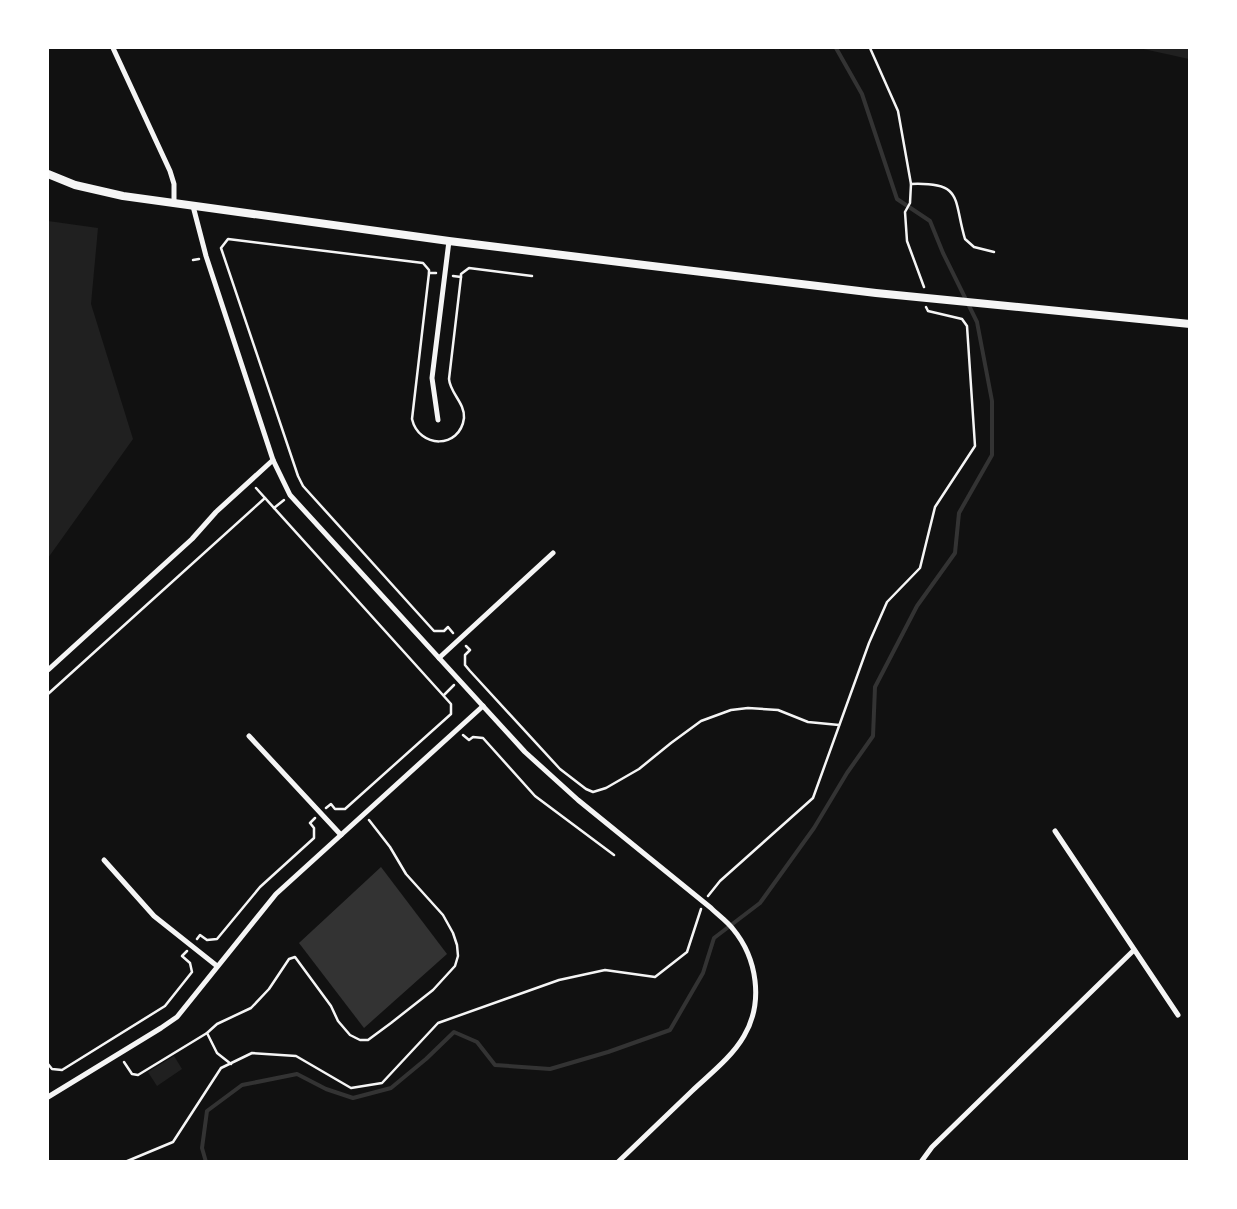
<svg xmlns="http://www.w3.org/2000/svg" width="1237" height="1209" font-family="Georgia,serif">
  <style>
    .green { fill: #202020 }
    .water { fill: #333 }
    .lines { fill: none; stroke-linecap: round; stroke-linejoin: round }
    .stream { stroke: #333; stroke-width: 4 }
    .path { stroke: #f5f5f5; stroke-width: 2.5 }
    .minor { stroke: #f5f5f5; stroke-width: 5 }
    .tertiary { stroke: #f5f5f5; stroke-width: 8 }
  </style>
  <rect width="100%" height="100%" fill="#111"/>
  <g class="green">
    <polygon points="1139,48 1189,48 1189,59"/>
    <polygon points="48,221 98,228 91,304 133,439 48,558"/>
    <polygon points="174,1056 182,1069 157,1086 148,1072"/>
  </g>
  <polygon class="water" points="381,867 447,954 364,1028 299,943"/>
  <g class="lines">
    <polyline class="stream" points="206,1162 202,1148 207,1111 242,1085 297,1074 326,1089 353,1098 391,1088 426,1059 454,1032 477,1042 495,1065 550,1069 608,1052 670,1030 703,973 714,938 760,903 814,828 847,773 873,736 875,687 917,606 955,553 959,513 992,455 992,401 977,322 943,253 930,221 897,199 862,94 836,48"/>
    <g class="path">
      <polyline points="870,48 898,111 911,184 910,203 905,212 907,241 924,287"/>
      <path d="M 911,184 C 964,182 953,199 965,239 L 974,247 L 994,252"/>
      <polyline points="193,260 199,259"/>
      <path d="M 429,273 L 412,419 C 419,449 460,449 464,418 C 465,403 450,393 449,379 L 461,277"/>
      <polyline points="436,273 429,273 429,270 423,263 228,239 221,248 298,476 303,486 434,631 444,631 448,627 453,633"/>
      <polyline points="453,276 461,277 461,274 469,268 532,276"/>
      <polyline points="256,488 451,704 451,714 345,809 335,809 331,804 326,808"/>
      <polyline points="274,508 284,500"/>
      <polyline points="466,646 470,650 465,655 465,665 470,671 560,769 586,789 593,792 606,788 639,769 671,743 701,721 731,710 748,708 778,710 808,722 839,725"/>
      <polyline points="48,694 265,498"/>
      <polyline points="444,695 454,685"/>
      <polyline points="463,735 469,740 473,737 483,738 535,796 614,855"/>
      <polyline points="708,896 720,881 813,798 869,643 887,602 920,568 935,507 975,446 967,326 962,319 928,311 926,307"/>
      <polyline points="197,939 200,935 207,940 217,939 260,887 314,838 314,828 310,823 315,818"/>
      <polyline points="124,1062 132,1074 138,1075 207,1033"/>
      <polyline points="48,1064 52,1069 62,1070 165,1006 192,972 190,963 182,956 187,951"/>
      <polyline points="231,1064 217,1053 207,1033 217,1024 251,1008 269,989 289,959 295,957 331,1006 338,1021 350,1035 360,1040 368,1040 391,1023 433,990 455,966 458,956 457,945 453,933 443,915 406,874 390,847 369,820"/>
      <polyline points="125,1162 173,1142 221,1068 252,1053 296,1056 351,1088 382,1083 438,1023 559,980 605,970 655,977 687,952 701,909"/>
    </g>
    <g class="minor">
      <polyline points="113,48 170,171 174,184 174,204"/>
      <path d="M 193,206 L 206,256 L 273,460 L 290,495 L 525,752 L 578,800 L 711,908 C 718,915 727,921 733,929 C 757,958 764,1002 744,1036 C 732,1057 710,1074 692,1091 C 668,1114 643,1138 618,1162"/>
      <polyline points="438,420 432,378 449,241"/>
      <polyline points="439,658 553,553"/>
      <polyline points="48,670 192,539 216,512 273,460"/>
      <polyline points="249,736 341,835"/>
      <polyline points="1055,831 1178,1015"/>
      <polyline points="104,860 154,916 217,966"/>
      <polyline points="48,1097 161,1028 177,1017 276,894 483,706"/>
      <polyline points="921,1162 932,1147 1134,950"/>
    </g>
    <polyline class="tertiary" points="48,174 75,185 123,196 449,241 644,265 876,293 1190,324"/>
  </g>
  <rect width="1237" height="1209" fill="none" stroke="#ffffff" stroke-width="98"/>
</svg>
